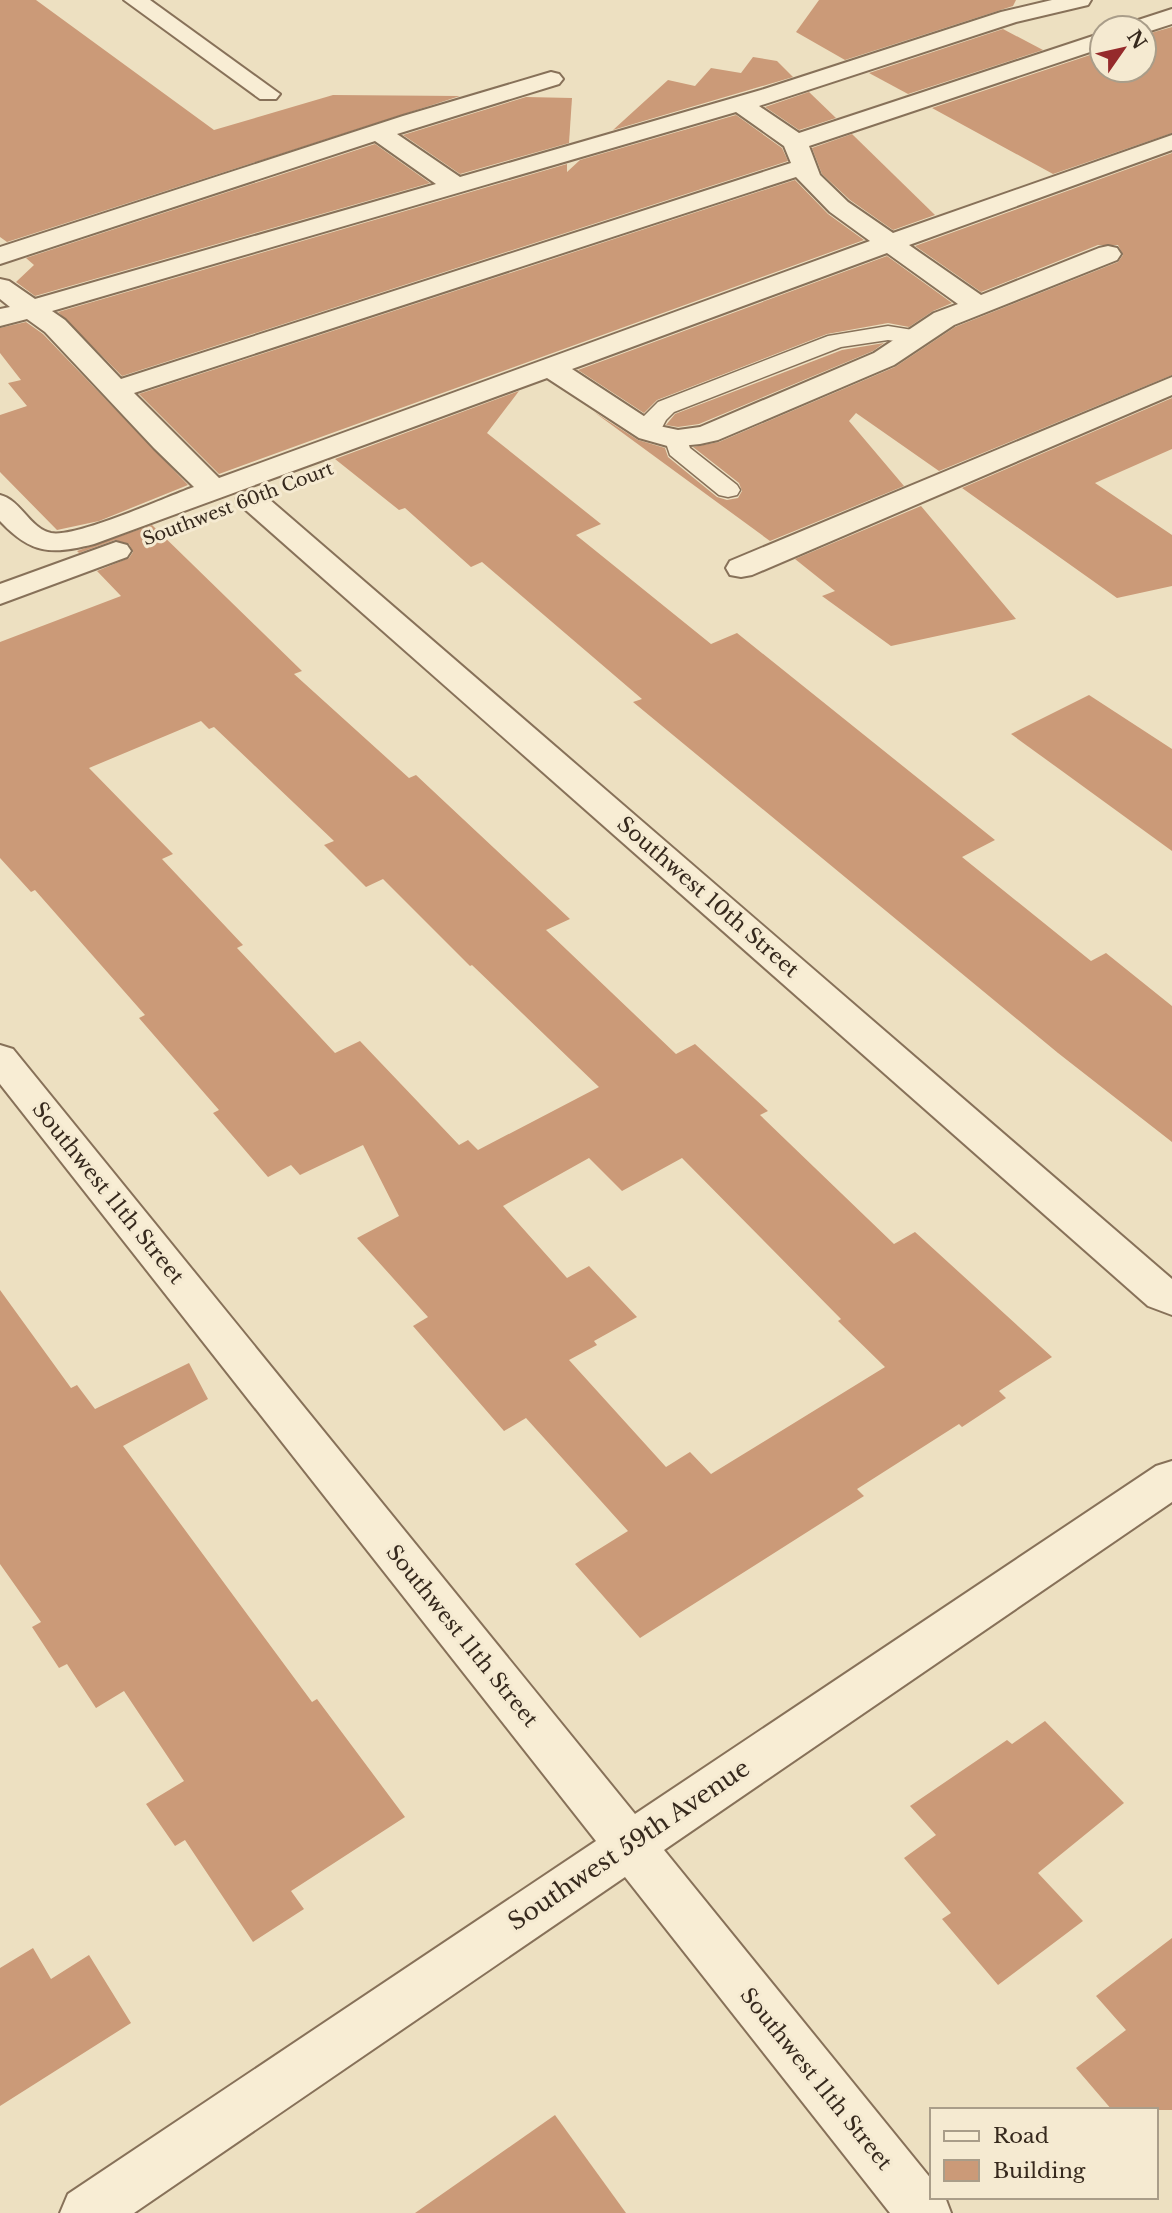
<svg xmlns="http://www.w3.org/2000/svg" width="1172" height="2213" font-family="'Libre Baskerville',serif">
  <style>
    .building { fill: #cb9a78; fill-rule: evenodd }
    .lines { fill: none; stroke-linecap: round; stroke-linejoin: round }
    .lane-casing { stroke: #877159; stroke-width: 3 }
    .street-casing { stroke: #877159; stroke-width: 4 }
    .lane { fill: #f8edd4; fill-rule: evenodd }
    .street { fill: #f8edd4; fill-rule: evenodd }
    .labels { text-anchor: middle; stroke-width: 6; stroke-linejoin: round; paint-order: stroke }
    .far-street-label { font-size: 18px; fill: #36291d; stroke: #f5ead1 }
    .street-label { font-size: 21px; fill: #36291d; stroke: #f5ead1 }
    .near-street-label { font-size: 24px; fill: #36291d; stroke: #f5ead1 }
  </style>
  <rect width="100%" height="100%" fill="#ede0c1"/>
  <g class="building">
    <polygon points="0,0 36,0 214,130 333,95 460,96 7,242 0,237"/>
    <polygon points="819,0 1016,0 1013,6 845,60 796,32"/>
    <polygon points="1172,27 1172,133 1053,174 932,108 1102,51 1102,70 1144,70 1144,35"/>
    <polygon points="1003,29 1043,50 908,94 869,73"/>
    <polygon points="753,57 777,61 793,77 613,130 668,80 695,86 711,68 741,73"/>
    <polygon points="809,92 836,118 799,130 765,107"/>
    <polygon points="526,97 572,98 569,143 460,174 403,135"/>
    <polygon points="736,115 782,148 788,161 122,376 58,312 567,164 567,172 580,160"/>
    <polygon points="852,134 935,215 893,230 850,200 822,174 812,148"/>
    <polygon points="375,144 430,183 35,296 16,282 34,265 26,258"/>
    <polygon points="1172,153 1172,375 939,471 856,413 849,421 904,486 770,541 594,412 638,440 665,448 668,457 717,497 727,500 738,498 742,491 739,483 693,447 719,442 895,367 955,327 1118,262 1123,255 1118,245 1098,245 981,292 915,246"/>
    <polygon points="795,180 828,214 864,240 219,474 139,394"/>
    <polygon points="887,256 952,303 933,311 909,327 888,323 827,334 657,400 644,413 578,370"/>
    <polygon points="26,322 43,334 188,485 99,521 57,530 0,472 0,415 27,406 8,383 21,380 0,353 0,328"/>
    <polygon points="884,343 873,351 699,424 678,427 666,425 675,414 842,350"/>
    <polygon points="519,391 487,433 601,524 576,535 711,644 737,633 995,840 962,857 1091,961 1106,953 1172,1006 1172,1142 1058,1053 633,702 642,699 482,562 471,567 405,508 399,510 335,459"/>
    <polygon points="1172,398 1172,449 1095,483 1172,535 1172,586 1117,598 962,488"/>
    <polygon points="921,506 1016,619 891,646 822,596 835,591 795,559"/>
    <path d="M 152,525 L 302,671 L 294,674 L 409,778 L 416,775 L 570,919 L 546,930 L 676,1054 L 695,1044 L 768,1111 L 760,1115 L 894,1244 L 915,1232 L 1052,1357 L 999,1391 L 1006,1398 L 962,1427 L 959,1424 L 857,1489 L 864,1496 L 640,1638 L 575,1564 L 628,1531 L 526,1418 L 504,1431 L 413,1326 L 428,1317 L 357,1238 L 399,1216 L 363,1145 L 300,1175 L 291,1165 L 268,1177 L 213,1113 L 219,1110 L 139,1018 L 145,1015 L 35,890 L 31,892 L 0,858 L 0,642 L 121,596 L 97,571 L 129,558 L 133,552 L 129,544 L 115,540 L 79,553 L 77,551 ZM 201,721 L 209,729 L 214,727 L 334,841 L 324,845 L 366,887 L 383,879 L 470,966 L 472,965 L 599,1087 L 478,1150 L 468,1140 L 459,1145 L 360,1041 L 335,1053 L 237,948 L 243,945 L 162,859 L 173,854 L 89,768 ZM 589,1158 L 622,1191 L 682,1158 L 841,1319 L 838,1321 L 885,1367 L 711,1474 L 690,1452 L 666,1467 L 569,1360 L 597,1345 L 594,1341 L 637,1317 L 589,1266 L 567,1278 L 503,1206 Z"/>
    <polygon points="1089,695 1172,749 1172,851 1011,734"/>
    <polygon points="0,1290 71,1388 77,1385 95,1409 189,1363 208,1399 123,1446 312,1702 317,1699 405,1817 291,1891 304,1909 253,1942 185,1840 175,1846 146,1804 184,1781 124,1691 96,1708 67,1664 59,1668 32,1627 41,1622 0,1564"/>
    <polygon points="1045,1721 1124,1803 1038,1873 1083,1921 998,1985 942,1919 951,1913 904,1858 936,1835 910,1806 1007,1740 1012,1744"/>
    <polygon points="1172,1938 1172,2110 1112,2110 1076,2068 1126,2030 1096,1996"/>
    <polygon points="33,1948 51,1979 89,1955 131,2023 0,2106 0,1968"/>
    <polygon points="555,2115 626,2213 415,2213"/>
  </g>
  <g class="lines">
    <g class="lane-casing">
      <g id="lane">
        <polygon points="888,326 925,332 928,337 925,342 917,344 888,340 841,347 674,412 666,420 657,437 641,437 637,432 643,417 658,402 828,336"/>
        <polygon points="677,433 685,435 690,448 737,485 740,490 737,495 728,497 719,495 670,455 665,440 669,435"/>
      </g>
    </g>
    <g class="street-casing">
      <g id="street">
        <polygon points="124,0 150,0 280,94 276,99 260,99"/>
        <path d="M 1052,0 L 1091,0 L 1088,5 L 1016,22 L 759,106 L 799,133 L 1102,33 L 1102,48 L 809,146 L 820,175 L 848,202 L 893,233 L 1172,135 L 1172,150 L 909,245 L 981,295 L 1099,248 L 1108,246 L 1117,248 L 1121,254 L 1117,260 L 954,325 L 894,365 L 718,440 L 700,444 L 671,447 L 639,438 L 547,378 L 94,544 C 51,555 31,554 0,521 L 0,495 C 21,500 29,528 51,533 C 76,538 166,497 194,487 L 154,448 L 45,332 L 27,319 L 0,326 L 0,309 L 10,307 L 0,299 L 0,279 L 9,281 L 35,299 L 436,184 L 375,141 L 0,264 L 0,247 L 403,116 L 551,72 L 559,74 L 563,79 L 559,84 L 397,134 L 460,177 L 761,90 L 1001,12 ZM 736,112 L 784,146 L 791,163 L 121,379 L 65,320 L 52,311 ZM 796,177 L 830,212 L 870,241 L 219,478 L 134,393 ZM 887,253 L 958,304 L 934,313 L 874,353 L 700,427 L 678,430 L 659,426 L 572,369 Z"/>
        <polygon points="1172,9 1172,24 1144,33 1144,28 1126,28 1129,23"/>
        <polygon points="1172,377 1172,395 752,575 741,577 730,575 726,568 730,561"/>
        <polygon points="251,490 262,493 1172,1279 1172,1315 1148,1306 240,505 236,499 240,493"/>
        <polygon points="116,542 127,545 131,551 127,557 0,604 0,584"/>
        <polygon points="0,1045 13,1049 635,1814 1156,1466 1172,1461 1172,1502 664,1850 932,2180 932,2197 945,2197 951,2213 890,2213 625,1877 134,2213 60,2213 68,2194 596,1841 0,1084"/>
      </g>
    </g>
    <use href="#lane" class="lane"/>
    <use href="#street" class="street"/>
  </g>
  <g class="labels">
    <g class="far-street-label">
      <text transform="translate(238 504) rotate(-21)" y="6">Southwest 60th Court</text>
    </g>
    <g class="street-label">
      <text transform="translate(708 897) rotate(41)" y="7">Southwest 10th Street</text>
      <text transform="translate(108 1193) rotate(51)" y="7">Southwest 11th Street</text>
      <text transform="translate(462 1636) rotate(51)" y="7">Southwest 11th Street</text>
      <text transform="translate(816 2079) rotate(51)" y="7">Southwest 11th Street</text>
    </g>
    <g class="near-street-label">
      <text transform="translate(629 1845) rotate(-34)" y="8">Southwest 59th Avenue</text>
    </g>
  </g>
  <rect x="930" y="2108" width="228" height="91" fill="#f5ead1" stroke="#a99d89" stroke-width="2"/>
  <rect x="944" y="2131" width="35" height="10" fill="#f8edd4" stroke="#a99d89" stroke-width="2"/>
  <text x="993" y="2143" font-size="21" fill="#36291d">Road</text>
  <rect x="944" y="2160" width="35" height="21" fill="#cb9a78" stroke="#a99d89" stroke-width="2"/>
  <text x="993" y="2178" font-size="21" fill="#36291d">Building</text>
  <g transform="translate(1123 49) rotate(56)"><circle r="33" fill="#f5ead1" stroke="#a99d89" stroke-width="2"/>
  <path d="M0-5L12 26L0 18L-12 26Z" fill="#952a2b"/>
  <text y="-10" font-size="19" font-weight="bold" text-anchor="middle" fill="#36291d">N</text>
  </g>
</svg>
